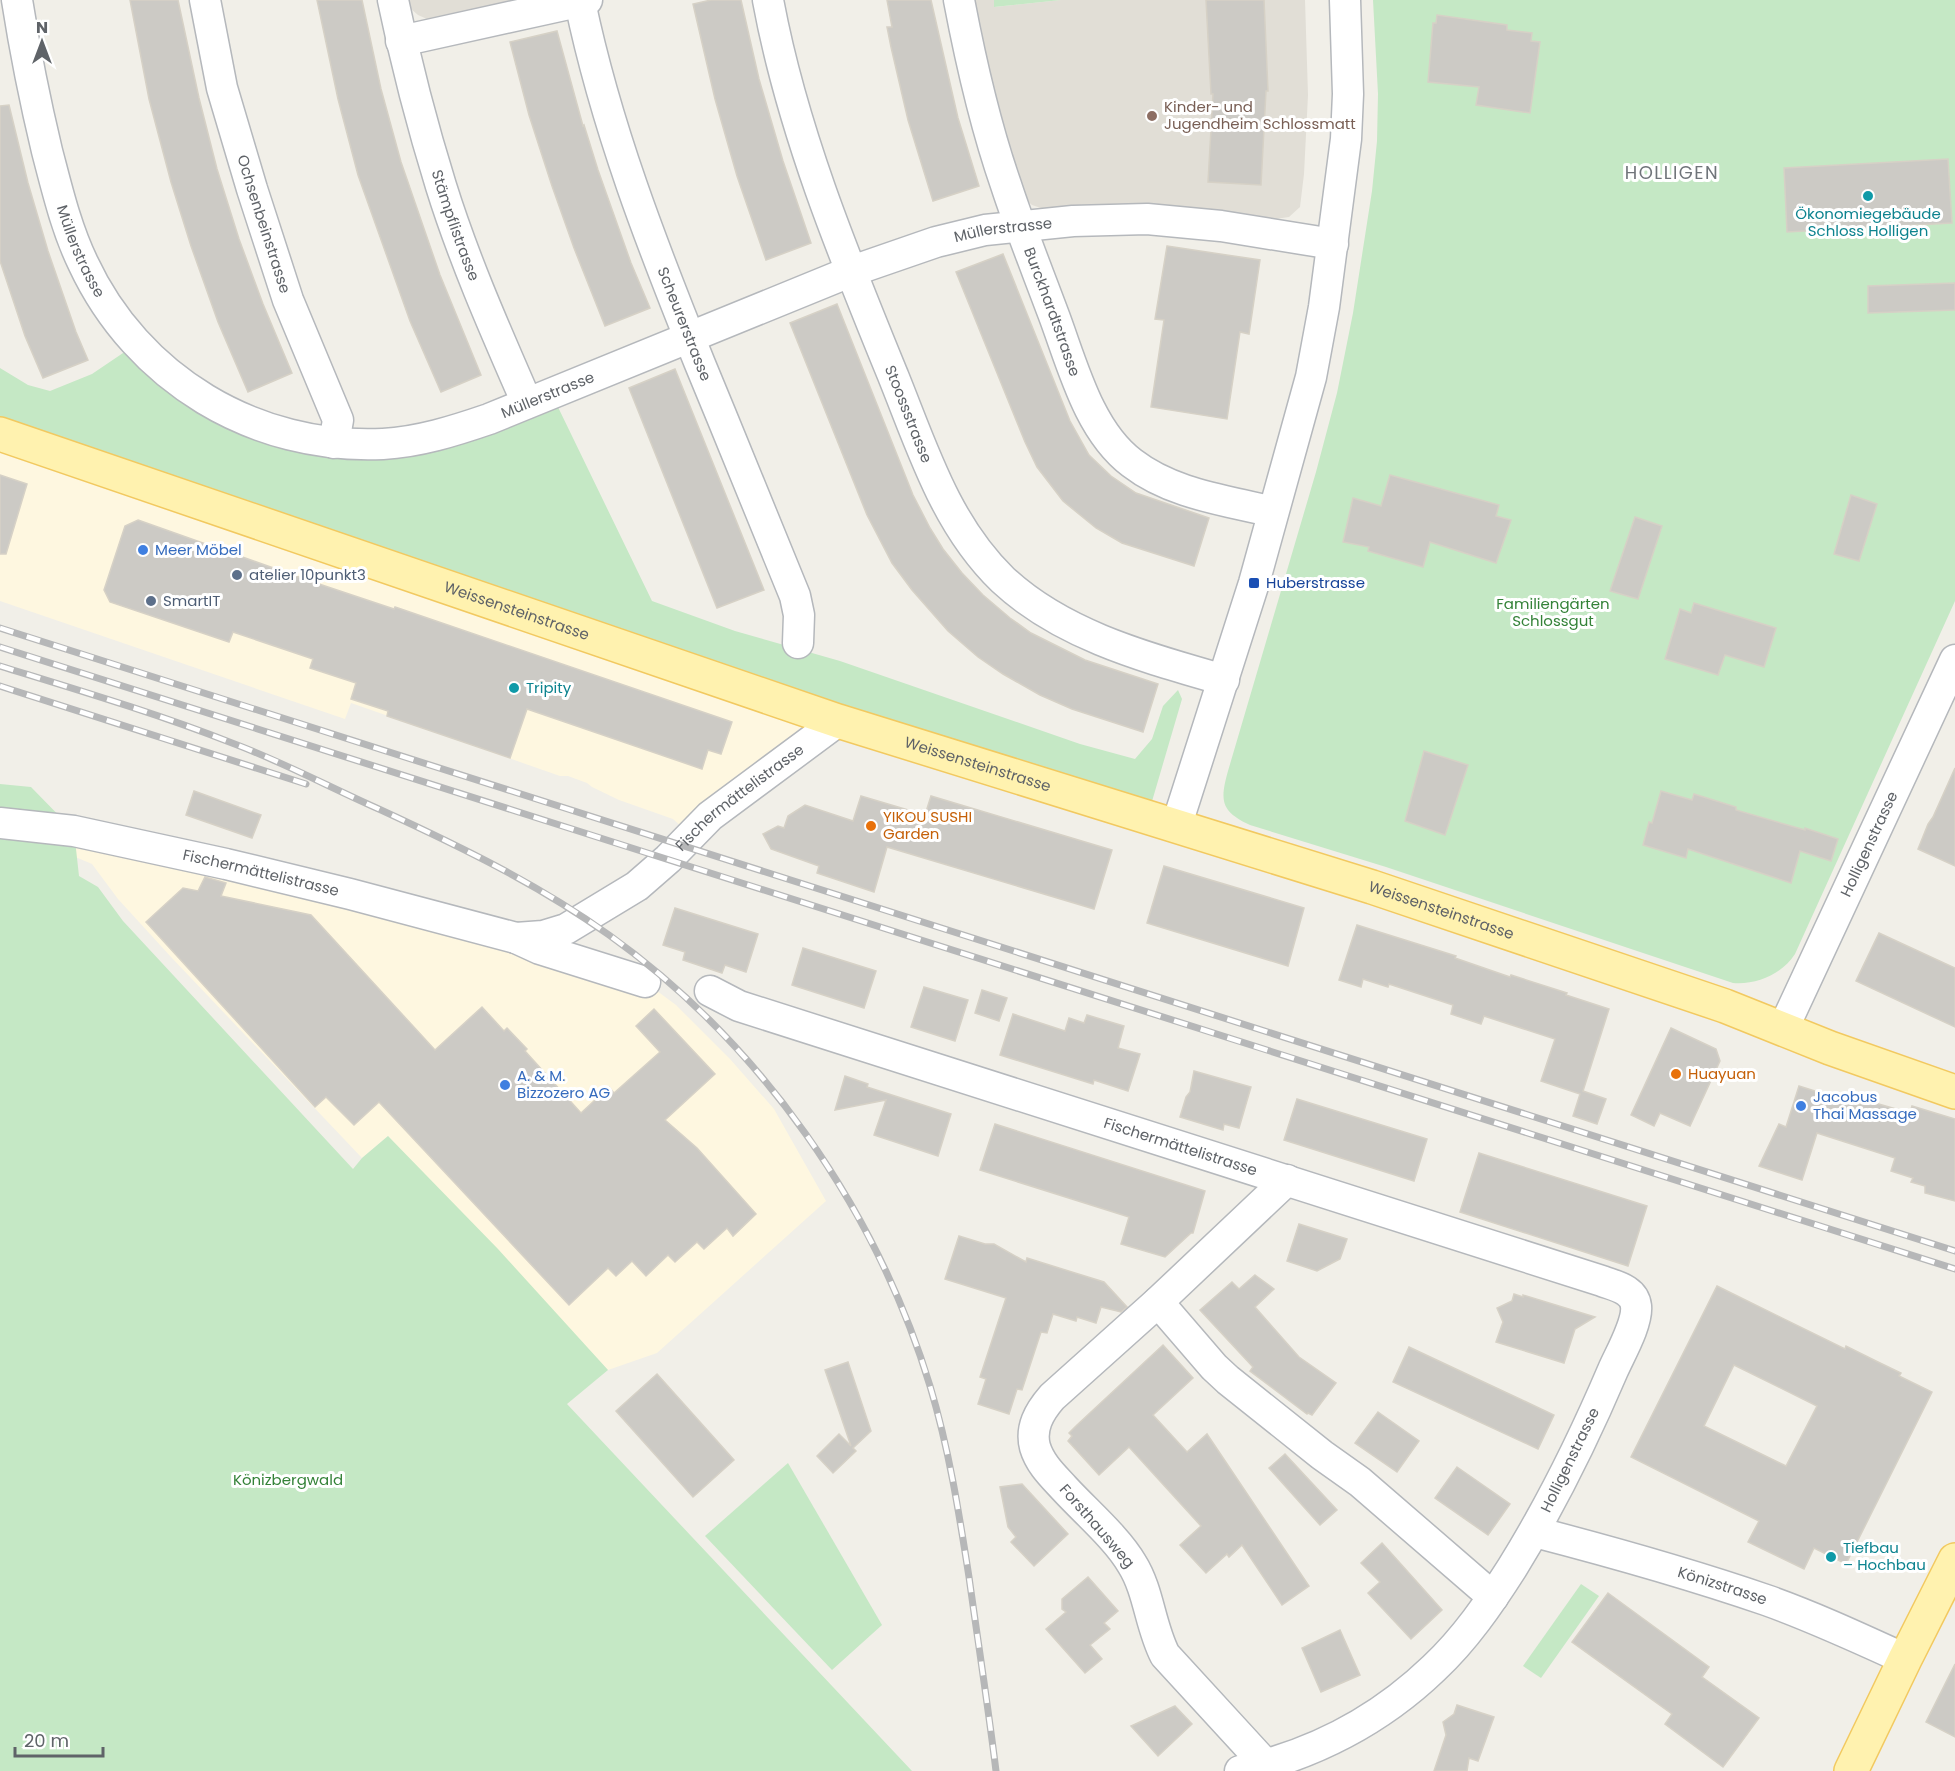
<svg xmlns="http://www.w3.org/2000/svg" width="1955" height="1771" font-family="Poppins,sans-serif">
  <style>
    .commercial { fill: #fef7e0 }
    .education { fill: #e1ded6 }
    .green { fill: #c5e8c5 }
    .building { fill: #cccac5; stroke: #d6d1c6; stroke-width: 1.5; fill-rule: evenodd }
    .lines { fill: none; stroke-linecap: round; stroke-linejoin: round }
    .minor-casing { stroke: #b5b8bc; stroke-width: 33 }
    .major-casing { stroke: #f2c960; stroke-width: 36 }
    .minor { stroke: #fff; stroke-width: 30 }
    .major { stroke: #fff2af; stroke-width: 33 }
    .rail-casing { stroke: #b6b7b8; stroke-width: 7 }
    .rail { stroke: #fff; stroke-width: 4.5; stroke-dasharray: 14; stroke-linecap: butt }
    .education-dot { fill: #8d6e63; stroke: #fff; stroke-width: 2 }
    .culture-dot { fill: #0f9aa8; stroke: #fff; stroke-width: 2 }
    .shop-dot { fill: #3f7fe0; stroke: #fff; stroke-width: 2 }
    .service-dot { fill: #5c6f8a; stroke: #fff; stroke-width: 2 }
    .transit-dot { fill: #1a4fb4; stroke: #fff; stroke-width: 2 }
    .food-dot { fill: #e8710a; stroke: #fff; stroke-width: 2 }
    .labels { text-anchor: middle; stroke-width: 6; stroke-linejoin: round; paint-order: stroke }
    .education-label { font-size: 15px; fill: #785e54; stroke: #fff; text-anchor: start }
    .culture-label { font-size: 15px; fill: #0d838f; stroke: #fff; text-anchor: start }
    .street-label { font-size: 15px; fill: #5f6368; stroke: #fff }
    .shop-label { font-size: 15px; fill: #366cbe; stroke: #fff; text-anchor: start }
    .service-label { font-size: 15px; fill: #4e5e75; stroke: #fff; text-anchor: start }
    .transit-label { font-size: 15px; fill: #164399; stroke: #fff; text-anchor: start }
    .park-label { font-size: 15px; fill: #348238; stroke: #fff }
    .food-label { font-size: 15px; fill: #c56008; stroke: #fff; text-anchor: start }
    .quarter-label { font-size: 18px; letter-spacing: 1.5px; fill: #70757a; stroke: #fff }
  </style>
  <rect width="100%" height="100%" fill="#f1efe8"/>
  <g class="commercial">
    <polygon points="0,432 838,721 691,835 673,819 619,800 592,787 587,783 568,776 560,776 351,703 345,719 0,601"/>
    <polygon points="74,831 645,982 676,1005 730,1059 774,1109 826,1201 657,1353 608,1370 388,1136 362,1158 171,957 118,899 92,864 73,856"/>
  </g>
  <g class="education">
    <polygon points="406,0 529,0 438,20 427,19 418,15 410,8"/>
    <polygon points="970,0 994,0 995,7 1061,0 1305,0 1308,95 1304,174 1300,207 1289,217 1269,220 1047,210 1032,205 1024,198 1003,137"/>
  </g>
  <g class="green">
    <polygon points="994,0 1061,0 994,7"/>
    <path d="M 1373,0 L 1955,0 L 1955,601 L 1795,954 C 1782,974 1757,985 1733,983 L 1386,867 L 1250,825 C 1220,811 1220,800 1228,771 L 1316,472 L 1337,393 L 1353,313 L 1372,191 L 1377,141 L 1378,94 Z"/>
    <polygon points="126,351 311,451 556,403 652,601 735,631 840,661 1080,744 1135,759 1152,739 1163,706 1178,690 1182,699 1148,815 0,432 0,368 28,385 50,391 92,374"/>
    <polygon points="0,784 31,787 74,831 79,876 98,887 123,921 353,1169 362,1158 388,1136 498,1249 608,1370 567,1404 912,1771 0,1771"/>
    <polygon points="788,1463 882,1625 832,1670 705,1536"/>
    <polygon points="1581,1584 1599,1596 1541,1678 1523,1666"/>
  </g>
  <g class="building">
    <polygon points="130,0 178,0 199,98 217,169 239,239 263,304 292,373 248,392 218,322 191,246 171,182 149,99"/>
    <polygon points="317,0 362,0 381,89 401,162 440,275 481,375 441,392 410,321 358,175 338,99"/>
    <polygon points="711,0 741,0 759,79 783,161 811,243 766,260 737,176 715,99 693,4"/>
    <polygon points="887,0 931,0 958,118 979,186 933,201 908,120 891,47 887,27 892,27"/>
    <polygon points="1206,0 1264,0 1268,91 1266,91 1261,185 1208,182 1213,94 1211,94"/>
    <polygon points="1437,15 1507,25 1507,30 1532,33 1531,41 1540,42 1530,113 1476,105 1479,87 1428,82 1433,23 1436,23"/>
    <polygon points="557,31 583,126 584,125 598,170 631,263 650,308 605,326 574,248 552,186 529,115 510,42"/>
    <polygon points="9,105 28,183 48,251 76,332 88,360 43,378 25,336 0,261 0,106"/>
    <polygon points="1948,159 1952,223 1787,232 1784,168"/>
    <polygon points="1167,246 1260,260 1249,334 1240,332 1227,419 1151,407 1164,320 1155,319"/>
    <polygon points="1003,254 1070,421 1089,455 1111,476 1136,493 1209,518 1194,566 1122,543 1096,528 1063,501 1037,467 1025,442 956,272"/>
    <polygon points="1955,283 1955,310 1868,313 1868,286"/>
    <polygon points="837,304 913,495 930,528 943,549 962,573 983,595 1010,618 1031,633 1085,660 1158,684 1143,732 1072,709 1040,695 1003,674 978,657 948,631 912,590 892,563 867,515 790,323"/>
    <polygon points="675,369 764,590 717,608 629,388"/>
    <polygon points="0,475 27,484 6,554 0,554"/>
    <polygon points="1390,475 1499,505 1496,516 1511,520 1496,563 1430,542 1423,567 1368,551 1369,547 1343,542 1353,498 1381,506"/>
    <polygon points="1851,495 1877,504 1859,561 1834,554"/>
    <polygon points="1635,517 1662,526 1638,599 1610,591"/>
    <polygon points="138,520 310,581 394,609 395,607 732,722 721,754 708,750 702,769 527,709 510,758 387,716 388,711 351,699 356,683 310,668 313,659 233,632 229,642 110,602 104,590 125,526"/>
    <polygon points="1694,603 1776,628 1764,667 1725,655 1718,675 1665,659 1680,609 1691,613"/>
    <polygon points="1424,751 1468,765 1445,835 1405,821"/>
    <polygon points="1955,768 1955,866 1918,849 1928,824 1933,817"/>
    <polygon points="194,791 261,815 252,838 186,815"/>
    <polygon points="1661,791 1692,800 1694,794 1736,807 1736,810 1805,830 1805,828 1838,839 1831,861 1800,851 1791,883 1688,849 1686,858 1643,845 1649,822 1652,823"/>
    <polygon points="861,796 925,815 931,796 1112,850 1094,909 887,847 874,892 817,873 819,866 771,849 763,834 778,826 784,828 788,816 805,805 853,821"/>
    <polygon points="1164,866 1304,908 1288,966 1147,923"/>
    <polygon points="205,877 226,883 221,896 311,915 435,1050 482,1007 504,1031 507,1028 527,1049 525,1051 581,1113 609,1087 614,1093 660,1052 636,1026 654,1009 715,1074 665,1120 697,1148 756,1214 733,1236 727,1228 704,1249 697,1242 675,1262 668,1255 646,1276 632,1261 616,1276 608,1268 569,1305 379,1102 354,1125 326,1097 315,1107 146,922 183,888 198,891"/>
    <polygon points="675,908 758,934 746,972 725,965 722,973 683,960 685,952 663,945"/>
    <polygon points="1357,925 1456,956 1455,958 1510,977 1511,975 1567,993 1566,995 1609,1009 1583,1091 1606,1099 1597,1124 1573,1116 1580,1094 1541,1081 1555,1039 1484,1016 1481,1024 1451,1014 1453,1005 1389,984 1388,987 1363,979 1361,987 1339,980"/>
    <polygon points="1879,933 1955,968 1955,1027 1856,981"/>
    <polygon points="803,948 876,971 864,1008 792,985"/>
    <polygon points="924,987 968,1000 955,1041 911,1027"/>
    <polygon points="982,990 1007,998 999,1021 975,1013"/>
    <polygon points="1013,1014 1065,1031 1069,1018 1084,1023 1087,1015 1124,1026 1118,1048 1140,1054 1128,1091 1094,1080 1093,1084 1000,1055"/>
    <polygon points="1671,1028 1716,1049 1720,1061 1690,1126 1660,1113 1654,1126 1631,1115"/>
    <polygon points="1194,1071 1251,1087 1239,1128 1224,1124 1223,1130 1180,1117 1186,1097 1190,1092"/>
    <polygon points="845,1076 868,1084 867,1087 951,1114 938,1156 874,1135 886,1100 835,1110"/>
    <polygon points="1799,1086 1859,1105 1861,1099 1910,1113 1912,1106 1955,1119 1955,1201 1925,1193 1925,1186 1911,1182 1913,1178 1891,1171 1895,1158 1817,1133 1802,1180 1759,1166 1779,1124 1786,1127"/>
    <polygon points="1297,1099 1427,1139 1414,1181 1284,1140"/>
    <polygon points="995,1124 1205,1191 1193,1233 1191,1233 1165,1257 1121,1244 1129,1217 980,1170"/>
    <polygon points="1479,1153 1647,1206 1628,1266 1460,1212"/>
    <polygon points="1299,1224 1347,1239 1340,1259 1317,1271 1287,1261"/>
    <polygon points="959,1236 985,1244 994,1244 1026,1262 1027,1258 1104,1282 1127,1307 1121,1312 1101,1307 1096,1323 1077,1317 1076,1321 1053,1314 1047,1333 1041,1332 1022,1390 1017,1389 1009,1414 978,1404 986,1379 980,1377 1006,1298 945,1279"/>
    <polygon points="1255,1275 1274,1289 1255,1307 1299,1357 1336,1383 1312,1415 1308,1413 1307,1414 1250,1371 1253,1367 1200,1310 1232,1282 1239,1289"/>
    <path d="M 1717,1286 L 1845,1349 L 1846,1346 L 1878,1362 L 1901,1373 L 1899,1376 L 1932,1392 L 1846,1564 L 1814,1548 L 1804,1569 L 1748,1542 L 1759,1521 L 1631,1457 ZM 1734,1365 L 1817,1406 L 1786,1466 L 1704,1426 Z"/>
    <polygon points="1514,1294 1523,1297 1523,1295 1595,1317 1575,1329 1564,1363 1496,1342 1503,1322 1497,1308 1512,1301"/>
    <polygon points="1163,1345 1193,1378 1153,1415 1187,1452 1207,1434 1309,1586 1282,1605 1242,1545 1229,1557 1227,1554 1206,1573 1180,1545 1201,1526 1129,1447 1099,1475 1068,1441 1072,1436 1069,1433 1077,1425"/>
    <polygon points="1409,1347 1554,1415 1538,1449 1393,1382"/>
    <polygon points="848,1362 871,1431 853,1448 856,1451 833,1473 817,1456 839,1434 851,1446 825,1370"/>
    <polygon points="657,1374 734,1460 693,1497 616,1411"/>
    <polygon points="1378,1412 1419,1441 1397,1472 1355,1443"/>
    <polygon points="1285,1454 1337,1510 1320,1525 1269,1468"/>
    <polygon points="1457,1467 1510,1504 1488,1535 1435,1498"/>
    <polygon points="1022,1484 1068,1534 1034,1566 1011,1542 1016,1537 1008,1527 1000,1487"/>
    <polygon points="1382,1543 1442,1610 1411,1639 1368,1593 1380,1582 1361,1563"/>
    <polygon points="1088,1577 1118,1611 1104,1623 1110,1629 1090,1645 1102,1659 1085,1673 1046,1629 1066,1612 1062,1609 1062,1599"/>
    <polygon points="1608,1593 1709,1667 1702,1677 1759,1718 1723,1767 1665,1724 1672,1714 1572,1642"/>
    <polygon points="1340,1630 1360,1675 1321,1692 1302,1648"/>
    <polygon points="1955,1664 1955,1737 1926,1722"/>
    <polygon points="1457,1705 1494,1717 1478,1761 1469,1758 1467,1771 1434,1771 1446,1735 1443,1722 1454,1714"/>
    <polygon points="1175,1706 1192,1724 1158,1756 1131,1726"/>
  </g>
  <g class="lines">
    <g class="minor-casing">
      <g id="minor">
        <path id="s1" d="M 17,0 C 25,51 35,101 47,151 C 57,189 66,228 83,263 C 137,379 255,450 383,444 C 419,442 454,431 489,419 L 852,271 L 936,242 L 985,230 L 1073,221 L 1147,219 L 1221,226 L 1333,244"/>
        <path id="s2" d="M 205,0 L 222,88 L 252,189 L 288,300 L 338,420 L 334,443"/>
        <path id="s3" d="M 393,0 C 406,63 422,125 441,186 C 464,260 496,332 527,403"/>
        <path id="s4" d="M 768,0 C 792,130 844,256 894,378 C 923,450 946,525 1003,580 C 1063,636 1148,658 1224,680"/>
        <path id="s5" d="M 959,0 C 971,63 985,125 1006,185 C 1020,228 1037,270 1053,313 C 1072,363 1088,430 1132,463 C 1172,494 1225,500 1273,512"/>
        <path id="s6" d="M 580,2 C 606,127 652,245 700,364 C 732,441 763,518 795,596 L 799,615 L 798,643"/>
        <polyline points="401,41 587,0"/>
        <path id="s7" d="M 0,823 L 74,831 L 226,864 L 350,894 L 516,938 L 540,949 L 645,982"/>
        <polyline points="1176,827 1254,583 1311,377 1324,307 1346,139 1348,94 1345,0"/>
        <path id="s8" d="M 516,938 L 543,936 L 566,929 L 637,886 L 668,859 L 710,816 L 838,721"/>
        <path id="s9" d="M 710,991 L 739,1006 L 1602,1281 C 1615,1286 1634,1289 1636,1306 C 1638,1323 1620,1354 1613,1370 C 1584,1438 1551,1505 1512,1568 C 1489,1604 1465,1639 1434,1668 C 1380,1720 1313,1755 1240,1771"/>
        <path id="s10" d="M 1783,1029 L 1955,660"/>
        <polyline points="1158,1302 1214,1367 1228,1380 1322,1455 1360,1482 1493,1597"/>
        <path id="s11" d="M 1535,1532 C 1612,1552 1690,1574 1766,1600 C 1814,1617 1859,1638 1905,1659"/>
        <path d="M 1266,1765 L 1165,1655 C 1150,1626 1149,1591 1132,1564 C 1117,1538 1085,1511 1064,1488 C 1053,1476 1040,1464 1035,1447 C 1030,1428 1039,1412 1052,1397 L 1158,1302 L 1287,1180"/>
      </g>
    </g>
    <g class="major-casing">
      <g id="major">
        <path id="s12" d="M 0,434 L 838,721 L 1372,887 L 1725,1006 L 1830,1048 L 1955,1092"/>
        <polyline points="1851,1771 1905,1659 1955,1560"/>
      </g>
    </g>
    <use href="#minor" class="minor"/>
    <use href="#major" class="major"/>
    <g class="rail-casing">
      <g id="rail">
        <polyline points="0,628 1955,1251"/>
        <polyline points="0,647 1955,1269"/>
        <path d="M 0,666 C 78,690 156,713 232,743 C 283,762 331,788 381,810 C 459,846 538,884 609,935 C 760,1043 876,1208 930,1386 C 949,1449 959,1513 969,1577 C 978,1642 988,1706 996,1771"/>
        <polyline points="0,686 306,784"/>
      </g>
    </g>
    <use href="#rail" class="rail"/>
  </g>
  <circle class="education-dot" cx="1152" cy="116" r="6"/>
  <g class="culture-dot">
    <circle cx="1868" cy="196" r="6"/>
    <circle cx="514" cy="688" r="6"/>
    <circle cx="1831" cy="1557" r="6"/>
  </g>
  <g class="shop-dot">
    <circle cx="143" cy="550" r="6"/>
    <circle cx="505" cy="1085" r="6"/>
    <circle cx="1801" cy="1106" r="6"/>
  </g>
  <g class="service-dot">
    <circle cx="237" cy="575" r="6"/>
    <circle cx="151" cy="601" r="6"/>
  </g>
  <rect class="transit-dot" x="1248" y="577" width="12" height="12" rx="3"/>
  <g class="food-dot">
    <circle cx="871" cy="826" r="6"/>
    <circle cx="1676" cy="1074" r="6"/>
  </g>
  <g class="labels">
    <g class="education-label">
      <text x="1164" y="112">Kinder- und<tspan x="1164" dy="17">Jugendheim Schlossmatt</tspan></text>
    </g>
    <g class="culture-label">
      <text x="1868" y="219" text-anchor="middle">Ökonomiegebäude<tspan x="1868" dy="17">Schloss Holligen</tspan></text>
      <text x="526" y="693">Tripity</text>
      <text x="1843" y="1553">Tiefbau<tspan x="1843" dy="17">– Hochbau</tspan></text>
    </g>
    <g class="street-label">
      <text dy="5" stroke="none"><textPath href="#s2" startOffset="232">Ochsenbeinstrasse</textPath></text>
      <text dy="5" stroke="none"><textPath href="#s3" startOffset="234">Stämpflistrasse</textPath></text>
      <text dy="5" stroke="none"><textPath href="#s1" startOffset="1302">Müllerstrasse</textPath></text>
      <text dy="5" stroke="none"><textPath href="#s1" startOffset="260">Müllerstrasse</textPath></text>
      <text dy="5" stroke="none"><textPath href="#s5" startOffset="326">Burckhardtstrasse</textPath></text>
      <text dy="5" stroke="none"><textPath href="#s6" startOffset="339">Scheurerstrasse</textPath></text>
      <text dy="5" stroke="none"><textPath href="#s1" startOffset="816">Müllerstrasse</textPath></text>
      <text dy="5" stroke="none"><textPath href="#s4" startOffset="438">Stoossstrasse</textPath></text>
      <text dy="5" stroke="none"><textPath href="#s12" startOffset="546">Weissensteinstrasse</textPath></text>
      <text dy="5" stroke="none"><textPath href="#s12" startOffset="1032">Weissensteinstrasse</textPath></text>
      <text dy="5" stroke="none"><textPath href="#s8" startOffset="270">Fischermättelistrasse</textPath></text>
      <text dy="5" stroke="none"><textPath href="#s10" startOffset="204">Holligenstrasse</textPath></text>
      <text dy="5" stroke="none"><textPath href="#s7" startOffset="266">Fischermättelistrasse</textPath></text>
      <text dy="5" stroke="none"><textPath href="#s12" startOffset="1518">Weissensteinstrasse</textPath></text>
      <text dy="5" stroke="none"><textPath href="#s9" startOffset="496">Fischermättelistrasse</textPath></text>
      <text transform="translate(1570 1460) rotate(-64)" y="5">Holligenstrasse</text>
      <text transform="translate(1097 1526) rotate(49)" y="5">Forsthausweg</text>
      <text dy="5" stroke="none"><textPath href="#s11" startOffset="195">Könizstrasse</textPath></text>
    </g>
    <g class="shop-label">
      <text x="155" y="555">Meer Möbel</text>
      <text x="517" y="1081">A. &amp; M.<tspan x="517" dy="17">Bizzozero AG</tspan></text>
      <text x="1813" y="1102">Jacobus<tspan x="1813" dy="17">Thai Massage</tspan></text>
    </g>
    <g class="service-label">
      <text x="249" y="580">atelier 10punkt3</text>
      <text x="163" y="606">SmartIT</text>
    </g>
    <g class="transit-label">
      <text x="1266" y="588">Huberstrasse</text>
    </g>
    <g class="park-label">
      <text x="1553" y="609">Familiengärten<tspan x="1553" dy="17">Schlossgut</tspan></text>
      <text x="288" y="1485">Könizbergwald</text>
    </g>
    <g class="food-label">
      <text x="883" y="822">YIKOU SUSHI<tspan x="883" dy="17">Garden</tspan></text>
      <text x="1688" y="1079">Huayuan</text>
    </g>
    <g class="quarter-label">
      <text x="1672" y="179">HOLLIGEN</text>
    </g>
  </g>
  <g transform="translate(42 42)" stroke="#ffffff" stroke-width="4.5" paint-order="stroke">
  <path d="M0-4.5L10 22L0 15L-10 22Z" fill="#5f6368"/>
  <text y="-9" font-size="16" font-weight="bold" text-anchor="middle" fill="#5f6368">N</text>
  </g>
  <path d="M15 1747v9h88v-9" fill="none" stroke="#5f6368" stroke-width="3"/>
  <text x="24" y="1747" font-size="18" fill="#5f6368" stroke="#ffffff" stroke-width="4.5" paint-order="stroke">20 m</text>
</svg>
